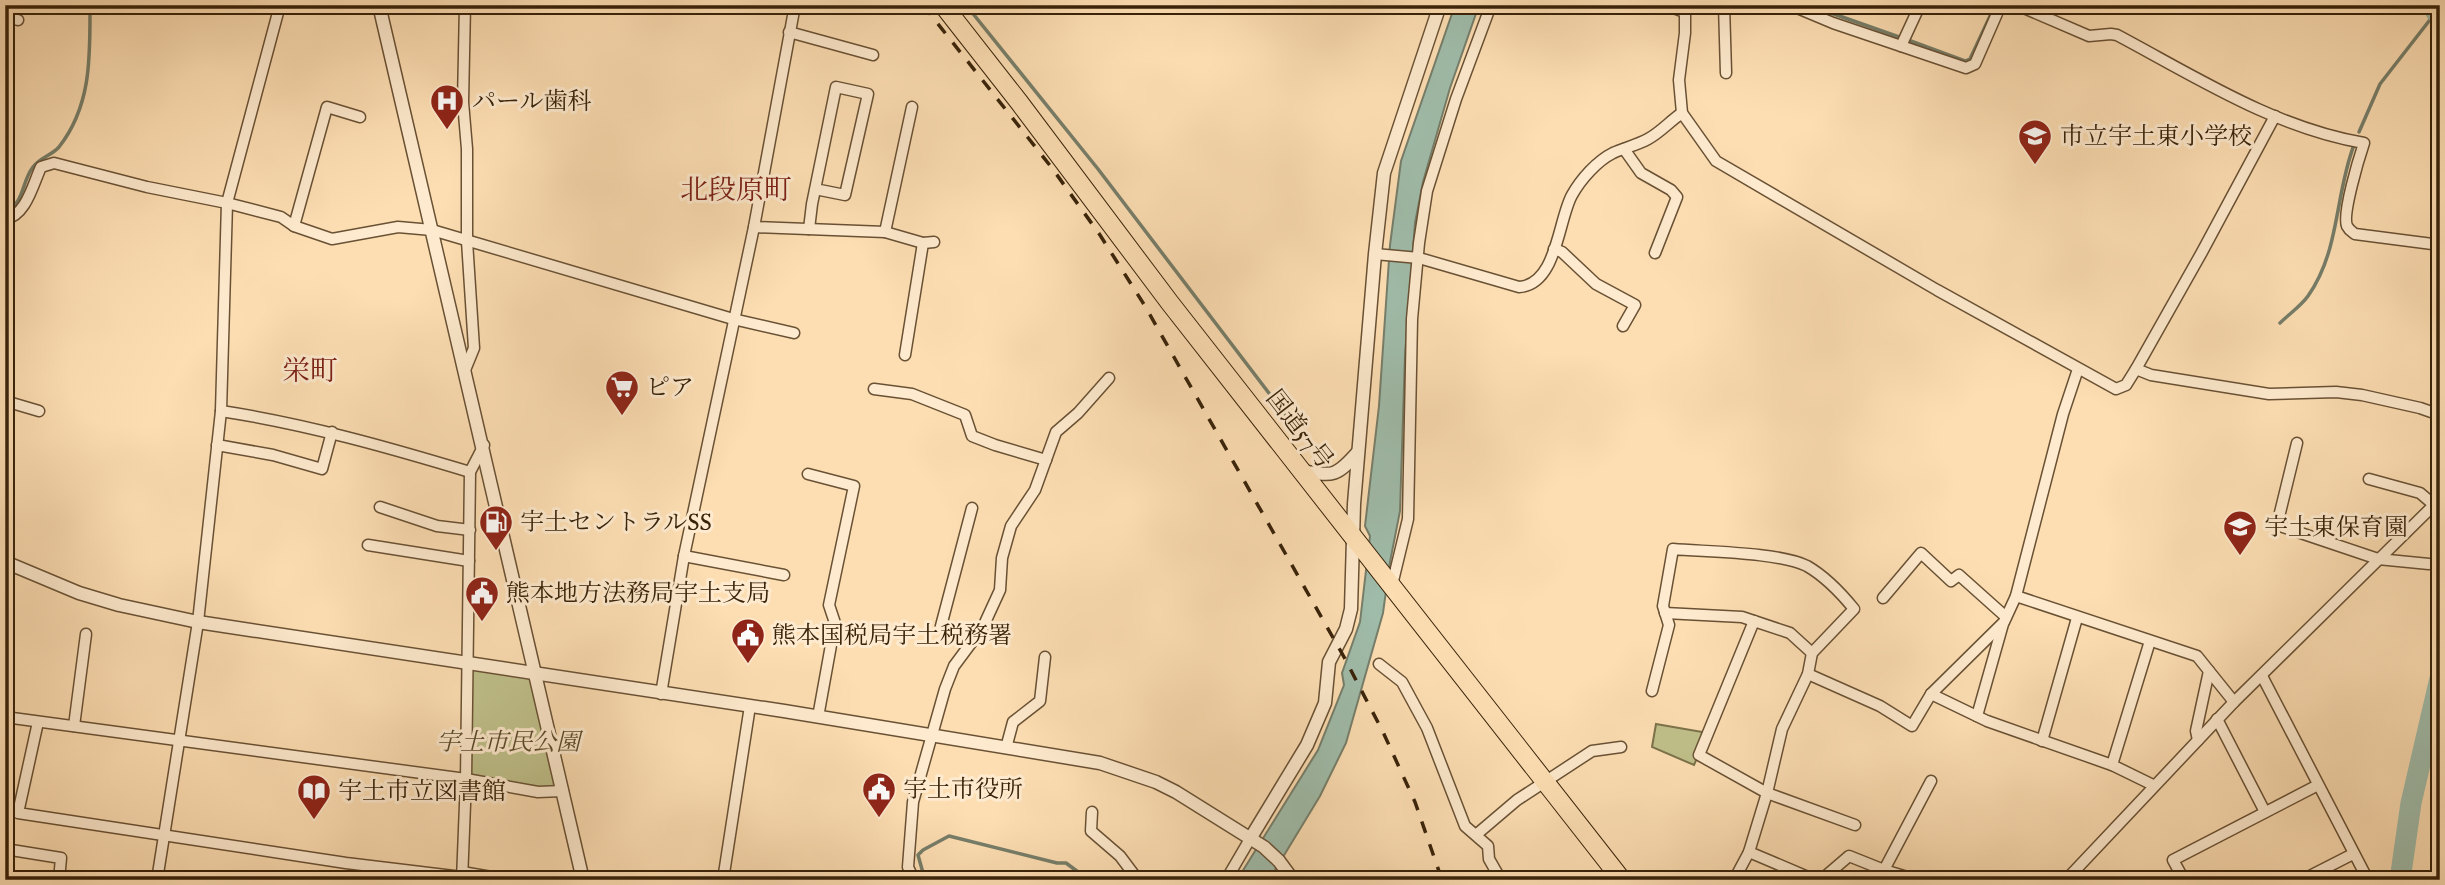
<svg xmlns="http://www.w3.org/2000/svg" width="2445" height="885" font-family="'IM FELL English','Noto Serif JP',serif">
  <style>
    .green { fill: #c0c18b; stroke: #7c724a; stroke-width: 2 }
    .water { fill: #9fbcaa; stroke: #767e6a; stroke-width: 2 }
    .lines { fill: none; stroke-linecap: round; stroke-linejoin: round }
    .stream { stroke: #767e6a; stroke-width: 3.5 }
    .river { stroke: #9fbcaa; stroke-width: 21 }
    .minor-casing { stroke: #695134; stroke-width: 13 }
    .tertiary-casing { stroke: #695134; stroke-width: 15 }
    .trunk-casing { stroke: #382209; stroke-width: 20 }
    .minor { stroke: #feeace; stroke-width: 10 }
    .tertiary { stroke: #feeace; stroke-width: 12 }
    .trunk { stroke: #fddeb3; stroke-width: 18 }
    .rail { stroke: #382209; stroke-width: 3.5; stroke-dasharray: 12 12; stroke-linecap: butt }
    .labels { text-anchor: middle; stroke-width: 6; stroke-linejoin: round; paint-order: stroke }
    .poi-label { font-size: 24px; fill: #382209; stroke: #feeace; text-anchor: start }
    .street-label { font-size: 24px; fill: #382209; stroke: #feeace }
    .park-label { font-size: 24px; font-style: italic; fill: #5a4a2a; stroke: #feeace }
    .quarter-label { font-size: 28px; fill: #7a1f14; stroke: #feeace }
  </style>
  <rect width="100%" height="100%" fill="#fddeb3"/>
  <filter id="stains"><feTurbulence type="fractalNoise" baseFrequency=".00286" numOctaves="4"/><feColorMatrix values="0 0 0 0 .2 0 0 0 0 .09 0 0 0 0 .02 0 0 0 .5 -.17"/></filter>
  <radialGradient id="worn" r=".72"><stop offset=".6" stop-color="#630" stop-opacity="0"/><stop offset="1" stop-color="#630" stop-opacity=".3"/></radialGradient>
  <g class="green">
    <polygon points="466,664 534,673 563,791 466,779"/>
    <polygon points="1656,724 1708,733 1694,765 1652,747"/>
  </g>
  <polygon class="water" points="1455,5 1479,5 1450,88 1423,182 1415,223 1405,355 1400,511 1390,562 1383,613 1346,743 1320,796 1269,880 1237,880 1318,750 1344,685 1342,673 1360,622 1370,536 1365,526 1379,406 1390,245 1401,161"/>
  <g class="lines">
    <g class="stream">
      <polyline points="966,5 1098,169 1294,426 1318,451"/>
      <polyline points="1824,5 1831,13 1899,37"/>
      <polyline points="1908,40 1965,61 1970,59 1991,14"/>
      <polyline points="2359,132 2380,84 2436,12"/>
      <path d="M 5,211 C 25,204 21,182 33,167 C 40,158 52,155 59,147 C 92,105 90,55 90,5"/>
      <path d="M 2280,323 C 2289,314 2301,306 2308,296 C 2340,251 2335,194 2354,145"/>
      <polyline points="925,880 918,855 923,850 949,836 1057,863 1066,863 1089,880"/>
    </g>
    <g class="river">
      <polyline points="2436,12 2439,5"/>
      <polyline points="2400,880 2411,803 2440,678"/>
    </g>
    <g class="minor-casing">
      <g id="minor">
        <polyline points="465,5 463,102 467,149 467,241 474,348 465,370"/>
        <polyline points="1665,5 1685,12"/>
        <polyline points="1685,5 1685,33 1679,80 1682,113 1716,161 1937,290 2116,389 2126,385 2136,369 2202,252 2275,116"/>
        <polyline points="1724,5 1726,73"/>
        <polyline points="1790,5 1833,23 1966,68 1975,64 1999,9 2004,5"/>
        <path d="M 2017,5 L 2089,36 L 2111,34 L 2117,35 C 2196,77 2275,128 2364,143 C 2359,158 2342,214 2347,226 C 2349,230 2351,231 2355,234 L 2440,245"/>
        <polyline points="5,17 18,20"/>
        <polyline points="789,32 873,55"/>
        <polyline points="1901,46 1920,5"/>
        <polyline points="1624,149 1641,173 1671,190 1677,197 1655,253"/>
        <path d="M 5,219 C 26,216 33,184 41,167 L 54,163 L 147,187 L 227,203 L 281,217 L 294,226 L 332,239 L 398,227 L 432,230 L 733,319 L 794,333"/>
        <polyline points="294,226 327,107 360,117"/>
        <polyline points="754,227 885,232 923,243 934,242"/>
        <polyline points="809,229 812,204 836,87 868,94 845,195 815,189"/>
        <polyline points="885,232 912,107"/>
        <polyline points="1554,249 1562,252 1596,284 1635,305 1623,326"/>
        <path d="M 1375,254 L 1419,258 L 1519,287 C 1557,285 1558,220 1572,195 C 1581,179 1597,161 1613,153 C 1624,148 1637,145 1648,139 C 1661,132 1670,121 1682,113"/>
        <polyline points="905,355 923,243"/>
        <polyline points="2136,369 2151,375 2269,394 2336,392 2362,395 2420,408 2440,415"/>
        <polyline points="874,389 912,394 965,415 972,436 995,445 1046,460"/>
        <polyline points="5,401 39,411"/>
        <path d="M 221,411 C 306,424 387,447 470,472"/>
        <polyline points="2297,443 2277,525 2378,559 2429,564"/>
        <polyline points="217,445 273,455 322,469 332,432"/>
        <polyline points="808,474 854,486 829,605 835,623 818,717"/>
        <polyline points="2369,479 2420,493 2434,505"/>
        <polyline points="380,507 437,526 470,530"/>
        <polyline points="368,545 469,561"/>
        <polyline points="684,556 784,575"/>
        <polyline points="1392,585 1408,519 1412,319 1419,243 1427,191 1456,99 1491,5"/>
        <polyline points="2016,596 2063,414 2078,369"/>
        <polyline points="1883,598 1921,553 1951,581 1959,575 2006,617"/>
        <polyline points="1665,613 1742,617 1790,633 1812,653"/>
        <polyline points="1754,621 1699,755 1767,793 1855,825"/>
        <polyline points="971,643 941,626 972,508"/>
        <polyline points="1379,664 1402,682 1427,728 1465,826 1488,846 1489,859 1501,880"/>
        <polyline points="1808,674 1880,706 1912,726 1931,694 2004,622 2016,596 2197,656 2234,702"/>
        <polyline points="2262,676 2368,880"/>
        <path d="M 1652,691 L 1669,625 L 1663,606 L 1673,549 C 1706,552 1779,552 1807,566 C 1826,577 1841,593 1854,609 L 1812,653 L 1808,674 L 1782,729 L 1767,793 L 1749,852 L 1734,880"/>
        <polyline points="661,694 684,556 754,227 795,5"/>
        <polyline points="1931,694 1987,721 2112,765 2153,785"/>
        <polyline points="1977,716 2003,624"/>
        <polyline points="5,717 466,779 538,792 563,791"/>
        <polyline points="2217,719 2265,812"/>
        <polyline points="38,722 18,813 346,863 462,877"/>
        <polyline points="74,726 86,634"/>
        <polyline points="2198,740 2196,731 2209,671"/>
        <polyline points="2042,741 2077,618"/>
        <polyline points="1006,748 1013,722 1040,701 1045,657"/>
        <polyline points="2112,765 2150,641"/>
        <polyline points="1092,812 1091,831 1120,856 1135,876 1150,880"/>
        <polyline points="1477,834 1517,800 1592,751 1621,747"/>
        <polyline points="5,849 61,858 59,880"/>
        <polyline points="1749,852 1815,880"/>
        <polyline points="462,872 509,880"/>
        <polyline points="157,880 198,622 221,411 227,203 280,5"/>
        <polyline points="462,880 466,779 470,472 484,445"/>
        <polyline points="723,880 750,706"/>
        <polyline points="914,880 908,867 913,802 945,689 954,666 983,627 1000,590 1002,558 1011,526 1035,490 1056,432 1078,413 1109,378"/>
        <polyline points="1226,880 1250,839"/>
        <polyline points="1821,880 1849,856 1884,870"/>
        <polyline points="1917,880 1884,870 1931,781"/>
        <polyline points="2066,880 2234,702 2440,499"/>
        <polyline points="2184,880 2173,860 2318,785"/>
        <polyline points="2302,880 2353,854"/>
      </g>
    </g>
    <g class="tertiary-casing">
      <g id="tertiary">
        <polyline points="379,5 583,880"/>
        <path d="M 1302,471 C 1334,476 1336,477 1358,452"/>
        <polyline points="5,562 79,593 119,605 198,622 784,711 1100,763 1156,782 1176,792 1264,847 1279,861 1293,880"/>
        <polyline points="1250,839 1307,745 1325,703 1329,662 1346,629 1351,609 1354,504 1375,254 1384,173 1440,5"/>
      </g>
    </g>
    <g class="trunk-casing">
      <polyline id="trunk" points="943,5 1019,102 1170,303 1622,880"/>
    </g>
    <use href="#minor" class="minor"/>
    <use href="#tertiary" class="tertiary"/>
    <use href="#trunk" class="trunk"/>
    <polyline class="rail" points="923,5 1052,168 1100,235 1145,306 1344,657 1383,732 1415,802 1442,880"/>
  </g>
  <defs>
    <g id="hospital-pin" transform="scale(1.75)"><path d="M0 17L-7.5 6A9.5 9.5 0 1 1 7.5 6Z" fill="#8f2418" stroke="#feeace"/><path d="M-5-5h3v3.5h4V-5h3V5h-3V1.5h-4V5h-3Z" fill="#fff"/></g>
    <g id="school-pin" transform="scale(1.75)"><path d="M0 17L-7.5 6A9.5 9.5 0 1 1 7.5 6Z" fill="#8f2418" stroke="#feeace"/><path d="M0-5L7-2L0 1L-7-2ZM-4 1L0 2.5L4 1V4Q0 6-4 4Z" fill="#fff"/></g>
    <g id="supermarket-pin" transform="scale(1.75)"><path d="M0 17L-7.5 6A9.5 9.5 0 1 1 7.5 6Z" fill="#8f2418" stroke="#feeace"/><path d="M-6-5.5h2.5l.6 2H6L4.5 2H-2.5L-4.4-4H-6ZM-1.5 3.2a1.3 1.3 0 1 0 .1 0ZM3 3.2a1.3 1.3 0 1 0 .1 0Z" fill="#fff"/></g>
    <g id="fuel-pin" transform="scale(1.75)"><path d="M0 17L-7.5 6A9.5 9.5 0 1 1 7.5 6Z" fill="#8f2418" stroke="#feeace"/><path d="M-5.5-6h7V0h2V4h1.3V-2.5L3-4.5l.8-.8L6-3V5H2.5V1h-1V6h-7ZM-4.2-4.7v3.2H.2V-4.7Z" fill="#fff"/></g>
    <g id="civic-pin" transform="scale(1.75)"><path d="M0 17L-7.5 6A9.5 9.5 0 1 1 7.5 6Z" fill="#8f2418" stroke="#feeace"/><path d="M-.6-6.5H3V-4.5H.6V-3L4-1V1h2V6H-6V1h2V-1L-.6-3ZM-1.2 2.5V6h2.4V2.5Z" fill="#fff"/></g>
    <g id="library-pin" transform="scale(1.75)"><path d="M0 17L-7.5 6A9.5 9.5 0 1 1 7.5 6Z" fill="#8f2418" stroke="#feeace"/><path d="M-6-4Q-3-5.5-.7-3.5V5Q-3 3-6 4ZM6-4Q3-5.5 .7-3.5V5Q3 3 6 4Z" fill="#fff"/></g>
  </defs>
  <g fill-rule="evenodd">
    <use href="#hospital-pin" x="447" y="101"/>
    <use href="#school-pin" x="2035" y="136"/>
    <use href="#supermarket-pin" x="622" y="387"/>
    <use href="#fuel-pin" x="496" y="522"/>
    <use href="#school-pin" x="2240" y="527"/>
    <use href="#civic-pin" x="482" y="593"/>
    <use href="#civic-pin" x="748" y="635"/>
    <use href="#civic-pin" x="879" y="789"/>
    <use href="#library-pin" x="314" y="791"/>
  </g>
  <g class="labels">
    <g class="poi-label">
      <text x="472" y="109">パール歯科</text>
      <text x="2060" y="144">市立宇土東小学校</text>
      <text x="646" y="395">ピア</text>
      <text x="520" y="530">宇土セントラルSS</text>
      <text x="2264" y="535">宇土東保育園</text>
      <text x="506" y="601">熊本地方法務局宇土支局</text>
      <text x="772" y="643">熊本国税局宇土税務署</text>
      <text x="903" y="797">宇土市役所</text>
      <text x="338" y="799">宇土市立図書館</text>
    </g>
    <g class="street-label">
      <text transform="translate(1300 429) rotate(52)" y="8">国道57号</text>
    </g>
    <g class="park-label">
      <text x="508" y="750">宇土市民公園</text>
    </g>
    <g class="quarter-label">
      <text x="736" y="199">北段原町</text>
      <text x="310" y="380">栄町</text>
    </g>
  </g>
  <rect width="2445" height="885" fill="none" stroke="#fddeb3" stroke-width="28"/>
  <rect x="7" y="7" width="2431" height="871" fill="none" stroke="#382209" stroke-width="3.5"/>
  <rect x="14" y="14" width="2417" height="857" fill="none" stroke="#382209" stroke-width="2"/>
  <rect width="100%" height="100%" filter="url(#stains)"/>
  <rect width="100%" height="100%" fill="url(#worn)"/>
</svg>
